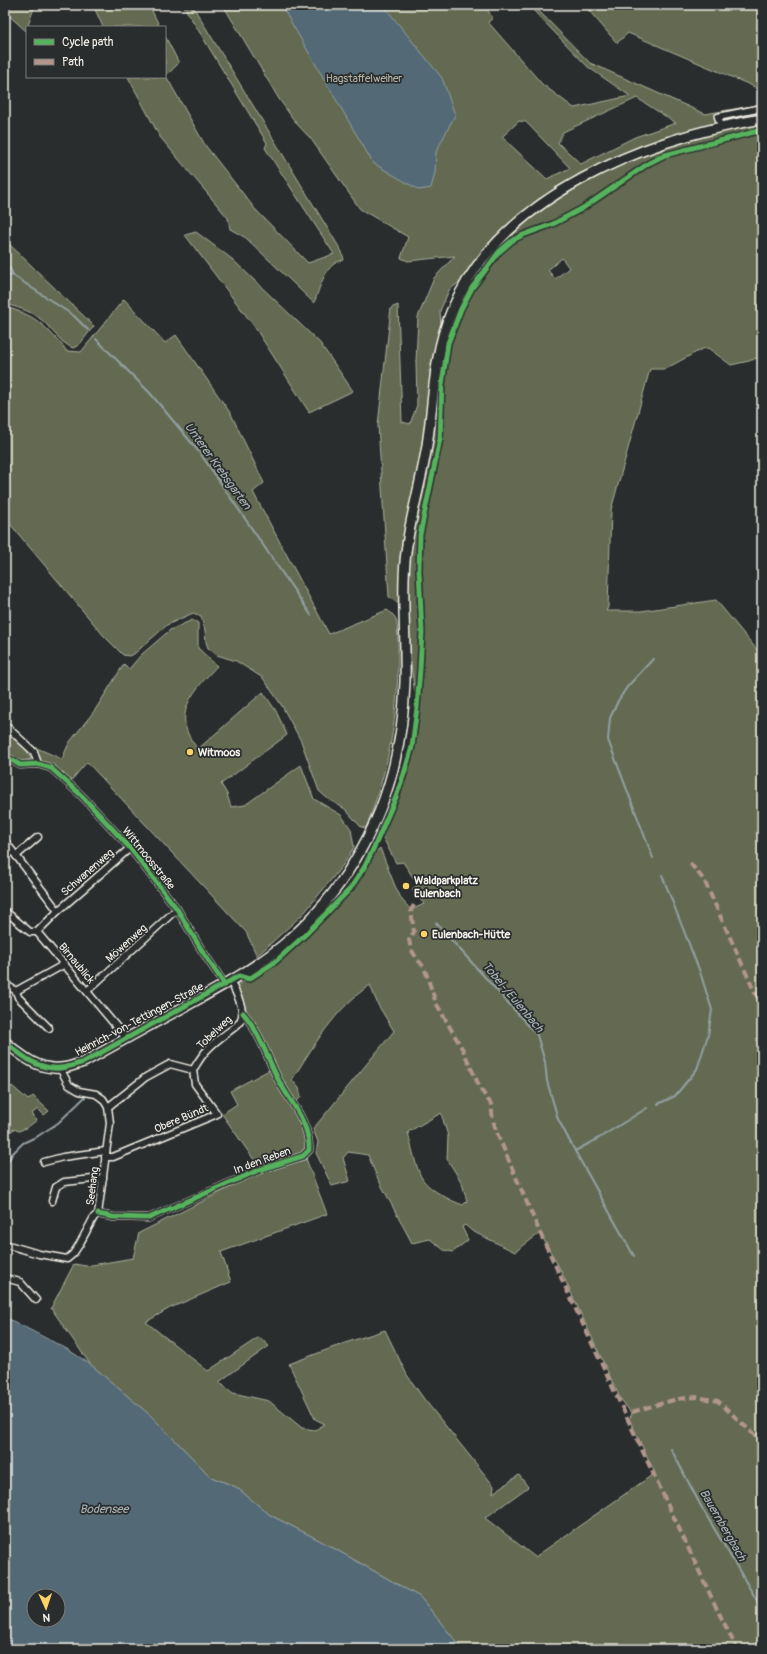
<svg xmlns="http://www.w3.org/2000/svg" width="767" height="1654" font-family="Pangolin,sans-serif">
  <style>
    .green { fill: #636b51; stroke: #acae9c; fill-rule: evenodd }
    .water { fill: #526976; stroke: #939fa4; fill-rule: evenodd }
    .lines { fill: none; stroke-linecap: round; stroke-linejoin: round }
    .stream { stroke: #939fa4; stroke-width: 2 }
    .street-casing { stroke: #f4f1e8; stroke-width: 9 }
    .secondary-casing { stroke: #f4f1e8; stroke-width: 12 }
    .street { stroke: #2a2d2e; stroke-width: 6 }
    .secondary { stroke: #2a2d2e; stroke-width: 9 }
    .quiet { stroke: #b2968c; stroke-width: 4; stroke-dasharray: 8 4; stroke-linecap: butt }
    .cycleway-casing { stroke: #2a2d2e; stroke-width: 8 }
    .cycleway { stroke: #56b35d; stroke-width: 5 }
    .poi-dot { fill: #ffd166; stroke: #2a2d2e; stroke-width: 1.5 }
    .labels { text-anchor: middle; stroke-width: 3.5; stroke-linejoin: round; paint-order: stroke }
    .park-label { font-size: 11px; fill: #b3b5a4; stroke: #2a2d2e }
    .poi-label { font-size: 11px; font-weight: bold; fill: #f4f1e8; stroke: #2a2d2e; text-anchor: start }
    .street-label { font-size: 11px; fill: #f4f1e8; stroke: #2a2d2e }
    .water-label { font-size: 12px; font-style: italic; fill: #abb4b5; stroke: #2a2d2e }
  </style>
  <rect width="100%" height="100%" fill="#2a2d2e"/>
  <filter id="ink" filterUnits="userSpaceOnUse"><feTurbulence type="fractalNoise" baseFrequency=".025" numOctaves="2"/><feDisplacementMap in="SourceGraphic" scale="8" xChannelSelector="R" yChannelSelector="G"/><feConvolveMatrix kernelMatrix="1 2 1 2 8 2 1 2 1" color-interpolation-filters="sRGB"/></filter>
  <g filter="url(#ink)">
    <g class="green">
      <polygon points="5,5 35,5 26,31 5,12"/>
      <polygon points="93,5 149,5 160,27 103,27"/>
      <path d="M 183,5 L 192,5 L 342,252 L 344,260 C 325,262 320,288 314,303 L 246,238 L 230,229 L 228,218 L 160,137 L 128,77 L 165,77 L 165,36 L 179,63 L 166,76 L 205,145 L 255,209 L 308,263 L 334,254 L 265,148 L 267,143 Z"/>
      <path d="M 223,5 L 484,5 L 493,18 L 488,22 L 542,84 L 574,108 L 630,96 L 588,67 L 528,5 L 533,5 L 590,63 L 705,114 L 762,104 L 762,114 L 715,124 L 681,133 L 644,146 L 556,188 L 528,208 L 495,236 L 461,281 L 449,290 L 440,311 L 441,325 L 429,372 L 436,378 C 440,362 442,343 448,327 C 455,311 468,286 478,271 C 487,256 502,243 515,231 C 583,170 673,138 762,124 L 762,356 L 749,361 L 731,365 L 708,348 L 702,349 L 665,369 L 650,369 L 611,510 L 608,607 L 606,611 L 641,611 L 716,600 L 762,656 L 762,1649 L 462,1649 L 420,1597 L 319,1540 L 270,1515 L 236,1487 L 211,1477 L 151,1416 L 90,1364 L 51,1308 L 74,1264 L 86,1266 L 133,1258 L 139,1233 L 261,1172 L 305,1156 L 327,1214 L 221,1252 L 231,1282 L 170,1308 L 146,1322 L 208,1371 L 259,1337 L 269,1346 L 219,1382 L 233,1393 L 269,1401 L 302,1428 L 315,1430 L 325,1424 L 315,1419 L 289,1364 L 345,1343 L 385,1330 L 407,1375 L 424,1399 L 494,1486 L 493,1493 L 519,1475 L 528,1487 L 485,1518 L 535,1557 L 655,1473 L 629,1419 L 632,1414 L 620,1398 L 559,1267 L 540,1233 L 515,1252 L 472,1231 L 465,1225 L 462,1227 L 468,1240 L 453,1252 L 444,1250 L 430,1239 L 412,1243 L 377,1177 L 368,1155 L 348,1152 L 343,1158 L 350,1181 L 332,1186 L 316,1153 L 318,1142 L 313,1129 L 394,1031 L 378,1005 L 370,985 C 336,1008 313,1046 292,1080 L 299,1088 L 301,1097 L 294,1104 L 243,1013 L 234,987 C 271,966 302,940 331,909 C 338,902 345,896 350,889 C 361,875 368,859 376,843 L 377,851 L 380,848 L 395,886 L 402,900 L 411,910 L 424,904 L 412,889 L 418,885 L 403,862 L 396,863 L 381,834 L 396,797 L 404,774 L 412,747 L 417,708 L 403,607 L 389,597 L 378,425 L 391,308 L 398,305 L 402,422 L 410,424 L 417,405 L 416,362 L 418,317 L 434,278 L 455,256 L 408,261 L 401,258 L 408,237 L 360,209 L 311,139 L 296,123 L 279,99 ZM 637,98 L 676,123 L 635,137 L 581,164 L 558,143 L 563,132 ZM 519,121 L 526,122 L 570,168 L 547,179 L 502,137 ZM 562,258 L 569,268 L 555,279 L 548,270 ZM 441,1113 L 448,1136 L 447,1159 L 462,1183 L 467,1201 L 463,1205 C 451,1201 430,1190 423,1180 C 416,1170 411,1144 408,1132 Z"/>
      <polygon points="584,5 762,5 762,90 628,33 617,43"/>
      <polygon points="196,232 232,259 320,343 353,391 309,412 254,326 185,235"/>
      <path d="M 5,240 L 94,326 L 79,345 L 73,348 C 58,342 51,326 38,317 C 28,310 16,307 5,304 L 5,289 L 6,289 L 5,288 Z"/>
      <path d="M 124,299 L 165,343 L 176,335 L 231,414 L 264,483 L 253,492 L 329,634 L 387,610 C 390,612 394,615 396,619 C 398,624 398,648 398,655 C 398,720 389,767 366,828 L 361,827 L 345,809 L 328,799 L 319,791 L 301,741 L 282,706 L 263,678 L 236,661 L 217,655 L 208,648 L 206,642 L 205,630 L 201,616 L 193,613 L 167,625 L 134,654 L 129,656 L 123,655 L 104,636 L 5,518 L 5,307 C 35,315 43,324 64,347 L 66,351 L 81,352 Z"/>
      <path d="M 192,620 L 198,623 L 198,648 L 217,666 C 193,692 169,715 198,749 L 263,692 L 276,711 L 287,735 L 221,784 L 227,794 L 231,807 L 245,805 L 301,765 L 314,799 L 341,815 L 351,829 L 354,847 L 343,865 L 304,913 L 257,956 L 246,932 L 87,762 L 69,783 L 39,762 L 39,755 L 32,746 L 62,759 L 69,743 L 95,710 L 124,664 L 129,669 L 141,655 L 170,630 Z"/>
      <polygon points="5,730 27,751 31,759 21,762 5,753"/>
      <path d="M 271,1069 C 281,1086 306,1125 307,1143 C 307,1147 305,1149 304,1152 L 259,1167 L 222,1114 L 237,1104 L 230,1091 Z"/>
      <polygon points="12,1086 28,1100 33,1096 49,1111 44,1115 38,1109 31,1114 37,1120 28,1127 19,1131 14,1129 7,1134 9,1138 5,1140 5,1095"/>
    </g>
    <g class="water">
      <polygon points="281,5 383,5 442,78 455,115 436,152 435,173 431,188 419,190 373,163"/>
      <path d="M 5,1317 L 67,1349 L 90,1364 L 151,1416 L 211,1477 L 236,1487 L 270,1515 L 319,1540 L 420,1597 L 462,1649 L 5,1649 ZM 34,1596 L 58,1596 L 58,1620 L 34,1620 Z"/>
    </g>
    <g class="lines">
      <g class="stream">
        <polyline points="5,260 14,276"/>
        <polyline points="5,274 14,276 74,316 88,330"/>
        <polyline points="96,339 150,393 200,453 311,615"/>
        <polyline points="653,858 608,740 610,718 618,701 627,687 653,659"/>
        <polyline points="436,923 537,1035 545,1062 547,1081 558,1119 575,1151 599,1138 647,1108"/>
        <polyline points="658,1104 675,1096 697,1069 708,1035 712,1010 700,972 662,875"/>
        <polyline points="575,1151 634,1256"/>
        <polyline points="5,1167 12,1154 23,1143 38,1136 58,1123 86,1096"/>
        <polyline points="671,1449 702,1508 762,1609"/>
      </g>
      <g class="street-casing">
        <g id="street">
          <polyline points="721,126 718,117 762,108"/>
          <polyline points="5,725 34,752 38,764"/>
          <polyline points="5,756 20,765 38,764 51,768 82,796 130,848 177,909 201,949 225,985"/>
          <polyline points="5,841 58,911"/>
          <polyline points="16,856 38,837"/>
          <polyline points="5,911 30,932 37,932 126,1038"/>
          <polyline points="37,932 58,911 130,848"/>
          <polyline points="5,984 16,991 65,964"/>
          <polyline points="16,991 18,997 49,1028"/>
          <polyline points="87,991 177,909"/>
          <path d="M 108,1107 L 146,1077 L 170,1064 L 193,1070 C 197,1064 201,1056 207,1050 C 235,1020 257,1030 230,981"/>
          <polyline points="105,1157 113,1157 217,1114 195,1084 193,1070"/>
          <polyline points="44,1162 63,1157 106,1151"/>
          <polyline points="52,1201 56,1187 64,1182 103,1178"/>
          <path d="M 98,1214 L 113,1217 L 149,1218 L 259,1170 L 303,1156 L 309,1150 C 310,1123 291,1103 279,1081 C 267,1058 260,1032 243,1013"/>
          <polyline points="5,1244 39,1254 67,1259 73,1254 79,1245 94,1217 98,1214 110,1123 108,1107 103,1099 96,1094 79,1091 69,1085 60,1068"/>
          <polyline points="5,1278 20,1282 36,1300"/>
        </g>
      </g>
      <g class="secondary-casing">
        <path id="secondary" d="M 5,1042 C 21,1055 37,1070 60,1068 C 68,1068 76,1064 84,1062 C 118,1043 152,1024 186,1006 C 220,987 254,969 284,944 C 311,921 337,891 355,860 C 388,806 403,745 405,682 C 406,647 403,613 404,579 C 405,531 420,491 427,445 C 434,400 433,355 451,312 C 499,196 647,138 762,119"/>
      </g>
      <use href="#street" class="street"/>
      <use href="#secondary" class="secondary"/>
      <g class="quiet">
        <polyline points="690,863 704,880 762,1008"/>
        <polyline points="414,905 411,910 414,932 409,940 411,949 417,959 424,967 436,1003 463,1050 481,1090 491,1104 493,1120 497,1133 540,1233 716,1607 737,1649"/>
        <polyline points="632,1412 677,1399 696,1397 718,1401 762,1442"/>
      </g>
      <g class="cycleway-casing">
        <g id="cycleway">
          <polyline points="5,756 20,765 38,764 51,768 82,796 130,848 177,909 201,949 225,985"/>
          <path d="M 5,1042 C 21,1055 37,1070 60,1068 C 68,1068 76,1064 84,1062 L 239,976 L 249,979 L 275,962 L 306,934 L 350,889 L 365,866 L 376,843 L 396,797 L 404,774 L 412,747 L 417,708 L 420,669 L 422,632 L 419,570 L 420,535 L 440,439 L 442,385 L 448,343 L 461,309 L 472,288 L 499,252 L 513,240 L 523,235 L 553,224 L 583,208 L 649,163 L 665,155 L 762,130"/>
          <path d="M 98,1214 L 113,1217 L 149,1218 L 259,1170 L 303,1156 L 309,1150 C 310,1123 291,1103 279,1081 C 267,1058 260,1032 243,1013"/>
        </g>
      </g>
      <use href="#cycleway" class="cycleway"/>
    </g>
  </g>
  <g class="poi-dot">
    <circle cx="190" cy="752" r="4"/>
    <circle cx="406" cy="886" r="4"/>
    <circle cx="424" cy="934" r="4"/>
  </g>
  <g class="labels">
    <g class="park-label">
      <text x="364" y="82">Hagstaffelweiher</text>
    </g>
    <g class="poi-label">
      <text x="198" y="756">Witmoos</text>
      <text x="414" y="884">Waldparkplatz<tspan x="414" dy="13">Eulenbach</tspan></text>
      <text x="432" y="938">Eulenbach-Hütte</text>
    </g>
    <g class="street-label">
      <text transform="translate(149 858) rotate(51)" y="4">Wittmoosstraße</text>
      <text transform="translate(87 872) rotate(-41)" y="4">Schwanenweg</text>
      <text transform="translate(126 943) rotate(-42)" y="4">Möwenweg</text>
      <text transform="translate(77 963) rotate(50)" y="4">Birnaublick</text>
      <text transform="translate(139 1019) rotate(-28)" y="4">Heinrich-von-Tettingen-Straße</text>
      <text transform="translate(214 1032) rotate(-43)" y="4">Tobelweg</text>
      <text transform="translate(181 1118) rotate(-23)" y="4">Obere Bündt</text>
      <text transform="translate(262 1160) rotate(-20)" y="4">In den Reben</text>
      <text transform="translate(92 1186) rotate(-83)" y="4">Seehang</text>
    </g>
    <g class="water-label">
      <text transform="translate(218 466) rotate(54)" y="4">Unterer Krebsgarten</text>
      <text transform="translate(513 997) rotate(50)" y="4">Tobel-/Eulenbach</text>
      <text x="104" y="1513">Bodensee</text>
      <text transform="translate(723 1525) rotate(60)" y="4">Bauernbergbach</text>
    </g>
  </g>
  <rect width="767" height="1654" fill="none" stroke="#2a2d2e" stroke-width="20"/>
  <rect x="10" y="10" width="747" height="1634" fill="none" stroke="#f4f1e8" stroke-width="1.5" filter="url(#ink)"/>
  <rect x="26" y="26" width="140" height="52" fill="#2a2d2e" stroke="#7b7b78"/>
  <rect x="34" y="39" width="20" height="6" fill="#56b35d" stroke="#7b7b78"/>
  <text x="62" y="46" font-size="12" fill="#f4f1e8">Cycle path</text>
  <rect x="34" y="59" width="20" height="6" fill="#b2968c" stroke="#7b7b78"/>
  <text x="62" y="66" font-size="12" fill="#f4f1e8">Path</text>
  <g transform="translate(46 1608) rotate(177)"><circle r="19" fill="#2a2d2e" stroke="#7b7b78"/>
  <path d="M0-3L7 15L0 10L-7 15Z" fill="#ffd166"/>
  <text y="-6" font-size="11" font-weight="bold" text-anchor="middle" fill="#f4f1e8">N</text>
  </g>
</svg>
